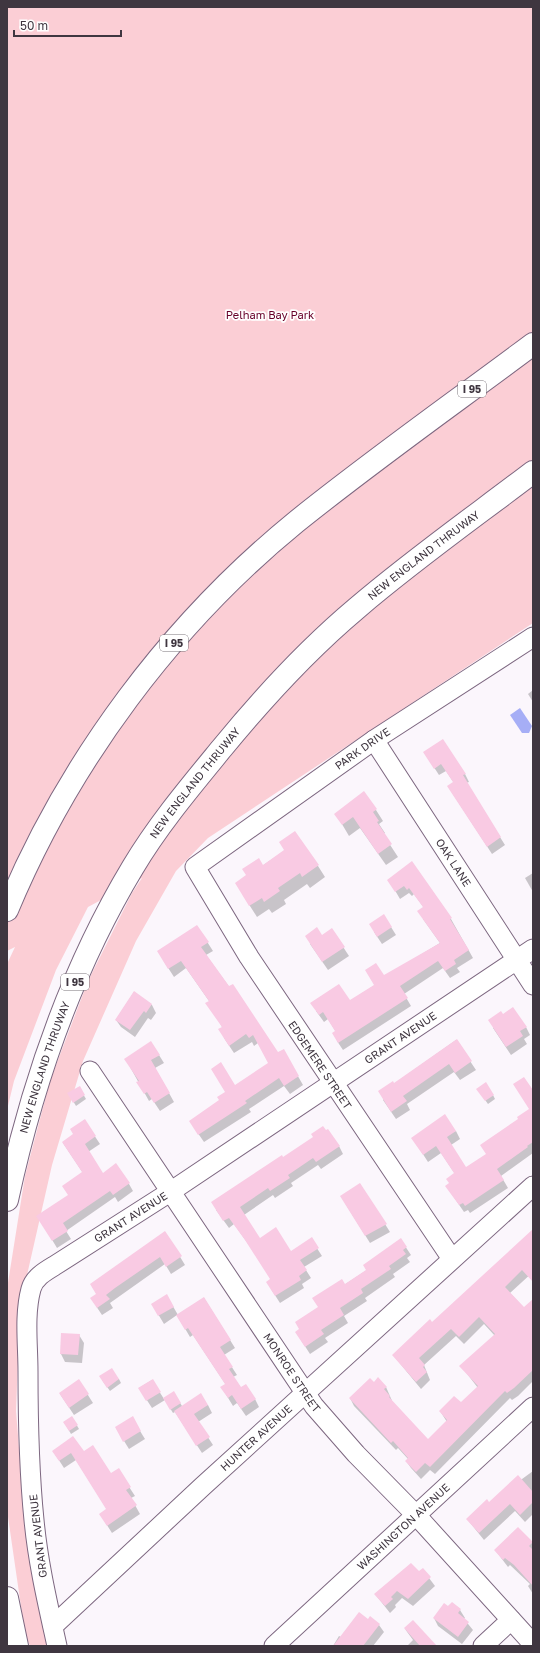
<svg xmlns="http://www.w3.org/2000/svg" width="540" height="1653" font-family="'Golos Text',sans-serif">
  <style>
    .green { fill: #fbced5 }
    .water { fill: #a6aef6 }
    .shadow { fill: #0003 }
    .building { fill: #f9cae3 }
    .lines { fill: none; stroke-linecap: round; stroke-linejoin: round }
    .minor-casing { stroke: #7d6780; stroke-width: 21 }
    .highway-casing { stroke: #7d6780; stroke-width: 24 }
    .minor { stroke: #fff; stroke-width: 19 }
    .highway { stroke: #fff; stroke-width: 22 }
    .labels { text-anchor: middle; stroke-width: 3.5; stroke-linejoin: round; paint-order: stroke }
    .shield { fill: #fff; stroke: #797279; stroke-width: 1 }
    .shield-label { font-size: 10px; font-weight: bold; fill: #3f3640 }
    .park-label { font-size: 11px; fill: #670029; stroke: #fff }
    .street-label { font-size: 11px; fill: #3f3640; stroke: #fff }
  </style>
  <rect width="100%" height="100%" fill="#fbf6fc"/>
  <polygon class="green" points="7,7 533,7 533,623 208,838 176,871 136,941 83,1061 52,1165 20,1306 16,1411 24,1510 49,1646 30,1646 25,1634 7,1510 7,1289 25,1176 50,1081 88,981 132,893 142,878 88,907 56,970 14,1081 7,1110 7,964 15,947 7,951"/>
  <polygon class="water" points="520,708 532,726 529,733 522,733 510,715"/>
  <g class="shadow">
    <polygon points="533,690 533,702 528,694"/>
    <polygon points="424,752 465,774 469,782 466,783 505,845 492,854 453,794 454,783 446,771 439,775"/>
    <polygon points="376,810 383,821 379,824 385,833 383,834 398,857 386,865 360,828 349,836 336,814"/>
    <polygon points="284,851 318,866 325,877 310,888 307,884 284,900 286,904 272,913 269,909 257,917 243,895 262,866"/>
    <polygon points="412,863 451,919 473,958 457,968 460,972 450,978 443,968 404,994 411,1006 343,1050 337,1041 336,1032 328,1019 324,1022 316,1011 350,1001 375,985 384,977 440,943 423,919 424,908 414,894 412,896 409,893 400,899 393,887"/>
    <polygon points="533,873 533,892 525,878"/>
    <polygon points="197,926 213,951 206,955 278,1054 283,1050 303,1085 290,1094 284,1086 249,1109 251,1112 204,1142 195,1129 235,1086 270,1063 258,1043 254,1046 252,1042 234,1053 224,1038 222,1027 209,1001 186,968 174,977 163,960"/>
    <polygon points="391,927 396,935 382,944 374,932"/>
    <polygon points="332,930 349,956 328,970 310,944"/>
    <polygon points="134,992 152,1005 156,1013 151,1020 148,1018 135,1037 121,1027 116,1020"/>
    <polygon points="503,1015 526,1027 530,1035 524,1039 527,1044 511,1055 493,1028"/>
    <polygon points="456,1040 476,1070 460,1080 454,1072 407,1104 410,1110 396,1119 383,1100 394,1084"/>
    <polygon points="159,1055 164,1063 155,1068 174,1102 160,1111 152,1099 149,1101 130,1067"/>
    <polygon points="79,1087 86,1099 76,1106 69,1094"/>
    <polygon points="533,1092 533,1153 501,1176 508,1188 470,1213 468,1210 464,1212 451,1193 450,1183 455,1174 441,1153 428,1162 417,1145 456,1131 460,1139 451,1145 466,1169 487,1155 530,1110"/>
    <polygon points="480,1093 493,1095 495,1099 488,1104"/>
    <polygon points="84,1120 100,1144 88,1152 102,1174 129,1184 133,1191 118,1202 115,1197 66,1231 71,1239 57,1248 42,1223 69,1196 83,1173 63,1143 74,1135"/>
    <polygon points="339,1146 343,1154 321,1169 318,1165 291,1183 293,1186 275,1198 273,1195 244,1215 259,1239 291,1252 311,1239 322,1256 304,1267 311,1278 302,1284 304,1288 280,1303 271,1289 271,1279 251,1248 234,1224 229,1228 216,1210 283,1159"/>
    <polygon points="360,1184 390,1232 370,1243 345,1203"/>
    <polygon points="533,1231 533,1272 510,1293 524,1308 533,1313 533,1381 518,1396 512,1400 510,1398 435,1474 430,1470 421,1479 411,1468 406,1461 408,1459 398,1448 396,1450 354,1406 350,1398 374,1383 386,1387 393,1403 428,1440 447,1422 440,1411 460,1404 478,1388 461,1366 495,1336 484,1324 464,1344 456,1336 424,1365 430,1380 421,1389 393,1355 432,1324"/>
    <polygon points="165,1232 185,1265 171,1274 165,1264 110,1303 113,1308 102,1315 96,1306 97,1294"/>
    <polygon points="401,1240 411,1255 407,1258 410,1262 393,1274 395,1277 365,1298 367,1301 344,1316 348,1323 325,1338 328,1342 310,1354 301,1340 319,1307 344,1285 367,1270"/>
    <polygon points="167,1296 178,1315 204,1298 235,1348 224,1355 237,1375 233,1377 241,1388 255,1399 259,1407 246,1416 237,1403 233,1406 222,1388 226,1385 193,1335 190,1337 177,1315 164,1324 152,1304"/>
    <polygon points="62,1334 79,1335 84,1343 82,1363 65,1362 61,1354"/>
    <polygon points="119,1379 121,1383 110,1391 102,1380"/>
    <polygon points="152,1380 164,1399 174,1393 182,1406 208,1405 212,1413 198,1422 213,1445 202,1453 175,1412 173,1413 165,1400 152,1408 139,1388"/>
    <polygon points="79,1381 93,1403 74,1415 60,1394"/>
    <polygon points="72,1417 79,1429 71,1434 64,1422"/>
    <polygon points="132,1418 145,1439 129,1449 116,1428"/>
    <polygon points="53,1451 83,1453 111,1475 118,1470 135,1496 131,1498 140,1514 112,1533 105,1522 107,1509 76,1460 64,1468"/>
    <polygon points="533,1471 533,1514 525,1522 515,1511 484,1540 467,1519"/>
    <polygon points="532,1543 533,1545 533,1594 528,1586 530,1584 510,1565 508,1567 495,1550"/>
    <polygon points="423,1570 435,1586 413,1606 402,1598 395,1605 396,1607 390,1613 375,1594"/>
    <polygon points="452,1603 460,1610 465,1618 464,1619 473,1630 462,1644 438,1626 434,1618"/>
    <polygon points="368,1620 379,1625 384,1632 373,1646 333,1646 339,1636 341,1637"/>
    <polygon points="405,1629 435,1646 407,1646 413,1640"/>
  </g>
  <g class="building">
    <polygon points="443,739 466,774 463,775 501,837 487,847 447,786 453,782 441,764 434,769 423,752"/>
    <polygon points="364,791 377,809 373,812 379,821 377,822 392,844 378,854 353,817 342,825 334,814"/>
    <polygon points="295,831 319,865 302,877 300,873 278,888 280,891 264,902 262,898 249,906 235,883 246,875 242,869 259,858 263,865 284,850 279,842"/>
    <polygon points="412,861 452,918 450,919 469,950 454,960 456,964 445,971 438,961 400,986 408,998 338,1043 332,1033 335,1031 323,1012 319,1015 310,1003 339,984 350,1000 374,985 365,970 376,963 384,975 440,943 417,911 423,907 409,888 407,890 404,886 395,892 387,880"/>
    <polygon points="384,914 392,927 377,937 369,924"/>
    <polygon points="197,925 209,942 201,947 229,986 233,984 278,1052 284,1049 299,1076 284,1086 279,1078 245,1101 247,1103 198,1135 189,1121 219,1100 217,1097 225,1092 211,1069 221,1062 235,1085 268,1063 253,1035 249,1038 246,1034 229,1046 218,1029 222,1027 205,1003 209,1001 181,961 168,969 157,951"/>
    <polygon points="317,927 322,935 332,928 345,947 322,962 305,936"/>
    <polygon points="134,991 152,1004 146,1013 144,1011 130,1030 115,1020"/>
    <polygon points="513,1007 527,1027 520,1031 523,1036 506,1047 488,1020 501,1011 503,1014"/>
    <polygon points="457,1039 472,1061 455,1073 449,1064 403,1096 407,1101 391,1112 378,1091 393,1081 394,1083"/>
    <polygon points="151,1041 160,1055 151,1060 170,1093 154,1103 147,1092 144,1094 136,1082 139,1081 124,1059"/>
    <polygon points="524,1077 533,1090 533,1142 527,1146 528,1147 497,1169 504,1180 465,1206 463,1203 459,1205 445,1186 449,1183 446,1179 454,1173 436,1146 423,1155 411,1138 445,1114 456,1131 447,1137 466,1167 486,1154 480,1145 518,1119 517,1117 529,1109 513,1084"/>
    <polygon points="486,1082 494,1095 485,1101 476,1089"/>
    <polygon points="80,1086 85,1095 73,1103 67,1093"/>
    <polygon points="85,1119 96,1136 85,1144 103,1173 116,1163 130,1183 113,1195 110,1191 63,1223 68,1231 52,1241 36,1216 68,1195 62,1186 82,1172 62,1142 73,1134 70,1129"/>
    <polygon points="323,1126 326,1130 328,1129 340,1146 316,1162 313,1158 288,1175 290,1178 270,1191 268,1188 240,1207 260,1238 276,1227 291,1251 312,1237 319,1248 300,1260 307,1270 299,1276 301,1280 275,1296 266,1282 270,1279 245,1240 229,1218 223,1221 211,1202 282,1155 283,1157 313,1137 311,1134"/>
    <polygon points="360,1183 387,1224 365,1236 340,1196"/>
    <polygon points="533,1229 533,1282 522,1270 505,1287 524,1307 533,1299 533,1370 514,1388 507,1393 505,1391 430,1467 425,1463 416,1472 405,1461 408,1458 393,1441 391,1443 349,1398 370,1378 374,1382 378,1377 387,1387 384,1389 390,1396 389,1397 428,1439 447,1420 439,1411 454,1396 461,1402 478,1386 459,1366 495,1334 479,1317 459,1337 451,1329 419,1358 425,1365 423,1367 427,1372 416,1382 392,1355 430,1319 432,1322"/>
    <polygon points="165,1231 182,1256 166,1267 160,1257 115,1288 106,1295 110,1299 97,1308 90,1298 96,1294 90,1284"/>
    <polygon points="401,1238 407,1247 403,1250 406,1254 389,1266 391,1269 361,1289 363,1293 340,1308 344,1315 321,1330 324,1334 305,1347 295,1332 299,1329 295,1322 318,1307 312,1298 342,1279 345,1284 366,1270 363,1265"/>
    <polygon points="167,1294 174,1307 158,1316 151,1304"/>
    <polygon points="204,1297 231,1340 220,1347 233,1367 229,1369 241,1387 246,1384 256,1399 241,1409 232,1395 228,1398 220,1387 225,1384 188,1328 185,1330 176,1315"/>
    <polygon points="61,1333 80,1334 78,1355 60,1354"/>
    <polygon points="112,1368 119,1379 107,1388 99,1376"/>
    <polygon points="79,1379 89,1394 69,1408 59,1393"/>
    <polygon points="153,1379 161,1392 146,1401 138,1388"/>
    <polygon points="174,1391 181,1403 170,1410 163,1398"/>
    <polygon points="201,1393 208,1405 194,1414 210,1437 196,1446 174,1411"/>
    <polygon points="72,1416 78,1425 69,1431 63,1422"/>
    <polygon points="133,1416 141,1431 123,1442 115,1427"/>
    <polygon points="73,1436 84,1451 93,1445 111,1473 119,1468 131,1487 126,1490 137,1505 107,1526 99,1514 106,1509 71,1453 59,1461 52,1451"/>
    <polygon points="518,1475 533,1492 533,1502 520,1515 510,1504 479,1533 466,1519 487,1499 489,1502"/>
    <polygon points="518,1527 533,1542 529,1546 533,1550 533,1586 514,1565 505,1558 503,1560 494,1550"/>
    <polygon points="411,1563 419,1571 423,1568 431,1577 408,1599 397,1591 391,1597 393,1599 385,1606 374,1594"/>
    <polygon points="452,1602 461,1609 458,1613 469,1622 458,1637 433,1618 444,1603 448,1606"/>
    <polygon points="359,1612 368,1619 370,1616 380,1624 363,1646 333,1646"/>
    <polygon points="413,1620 437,1646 420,1646 404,1628"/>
  </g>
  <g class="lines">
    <g class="minor-casing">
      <g id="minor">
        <path id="s1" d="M 374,740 L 533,985"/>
        <path id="s2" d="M 90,1071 L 314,1406 L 356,1454 L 416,1515 L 533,1644"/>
        <path id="s3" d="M 452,1259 L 249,957 L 195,867 L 374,740 L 533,637"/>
        <path id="s4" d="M 53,1626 L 203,1486 L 533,1186"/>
        <path id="s5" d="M 57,1646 C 48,1605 38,1563 34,1520 C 29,1471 28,1421 28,1371 C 28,1345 24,1315 31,1289 C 34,1278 44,1272 54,1266 L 170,1192 L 533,949"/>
        <path id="s6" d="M 274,1646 L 533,1407"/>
        <polyline points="483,1646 511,1620"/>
      </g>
    </g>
    <g class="highway-casing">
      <g id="highway">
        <path d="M 7,910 C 69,761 171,624 296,522 C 373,460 454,403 533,344"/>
        <path id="s7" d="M 7,1200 C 32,1084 71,970 133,867 C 158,825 190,787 222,748 C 263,698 307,650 357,608 C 413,560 474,517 533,472"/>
        <polyline points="7,1598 17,1646"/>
      </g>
    </g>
    <use href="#minor" class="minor"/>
    <use href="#highway" class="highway"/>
  </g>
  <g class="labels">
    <g class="shield">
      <rect x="458" y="381" width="28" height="16" rx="3"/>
      <rect x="160" y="635" width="28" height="16" rx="3"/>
      <rect x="61" y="974" width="28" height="16" rx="3"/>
    </g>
    <g class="shield-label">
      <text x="472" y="393">I 95</text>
      <text x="174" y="647">I 95</text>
      <text x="75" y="986">I 95</text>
    </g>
    <g class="park-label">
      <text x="270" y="319">Pelham Bay Park</text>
    </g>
    <g class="street-label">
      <text dy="4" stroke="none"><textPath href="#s7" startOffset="786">NEW ENGLAND THRUWAY</textPath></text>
      <text dy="4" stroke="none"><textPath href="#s3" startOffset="674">PARK DRIVE</textPath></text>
      <text dy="4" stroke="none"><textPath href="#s7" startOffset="462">NEW ENGLAND THRUWAY</textPath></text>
      <text dy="4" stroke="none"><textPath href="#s1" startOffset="146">OAK LANE</textPath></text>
      <text dy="4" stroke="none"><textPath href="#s5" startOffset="808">GRANT AVENUE</textPath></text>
      <text transform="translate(320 1065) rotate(56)" y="4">EDGEMERE STREET</text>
      <text dy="4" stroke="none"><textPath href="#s7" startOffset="138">NEW ENGLAND THRUWAY</textPath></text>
      <text dy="4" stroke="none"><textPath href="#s5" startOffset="484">GRANT AVENUE</textPath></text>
      <text dy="4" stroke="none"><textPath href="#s2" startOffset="363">MONROE STREET</textPath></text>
      <text dy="4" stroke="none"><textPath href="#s4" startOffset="277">HUNTER AVENUE</textPath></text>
      <text dy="4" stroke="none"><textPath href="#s6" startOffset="176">WASHINGTON AVENUE</textPath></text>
      <text transform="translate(38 1536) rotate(-97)" y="4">GRANT AVENUE</text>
    </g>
  </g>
  <rect width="540" height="1653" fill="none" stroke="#3f3640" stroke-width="16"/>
  <path d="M14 30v6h107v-6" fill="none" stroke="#3f3640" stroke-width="2"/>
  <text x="20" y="30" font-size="12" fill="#3f3640" stroke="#ffffff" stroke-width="3" paint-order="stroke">50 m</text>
</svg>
